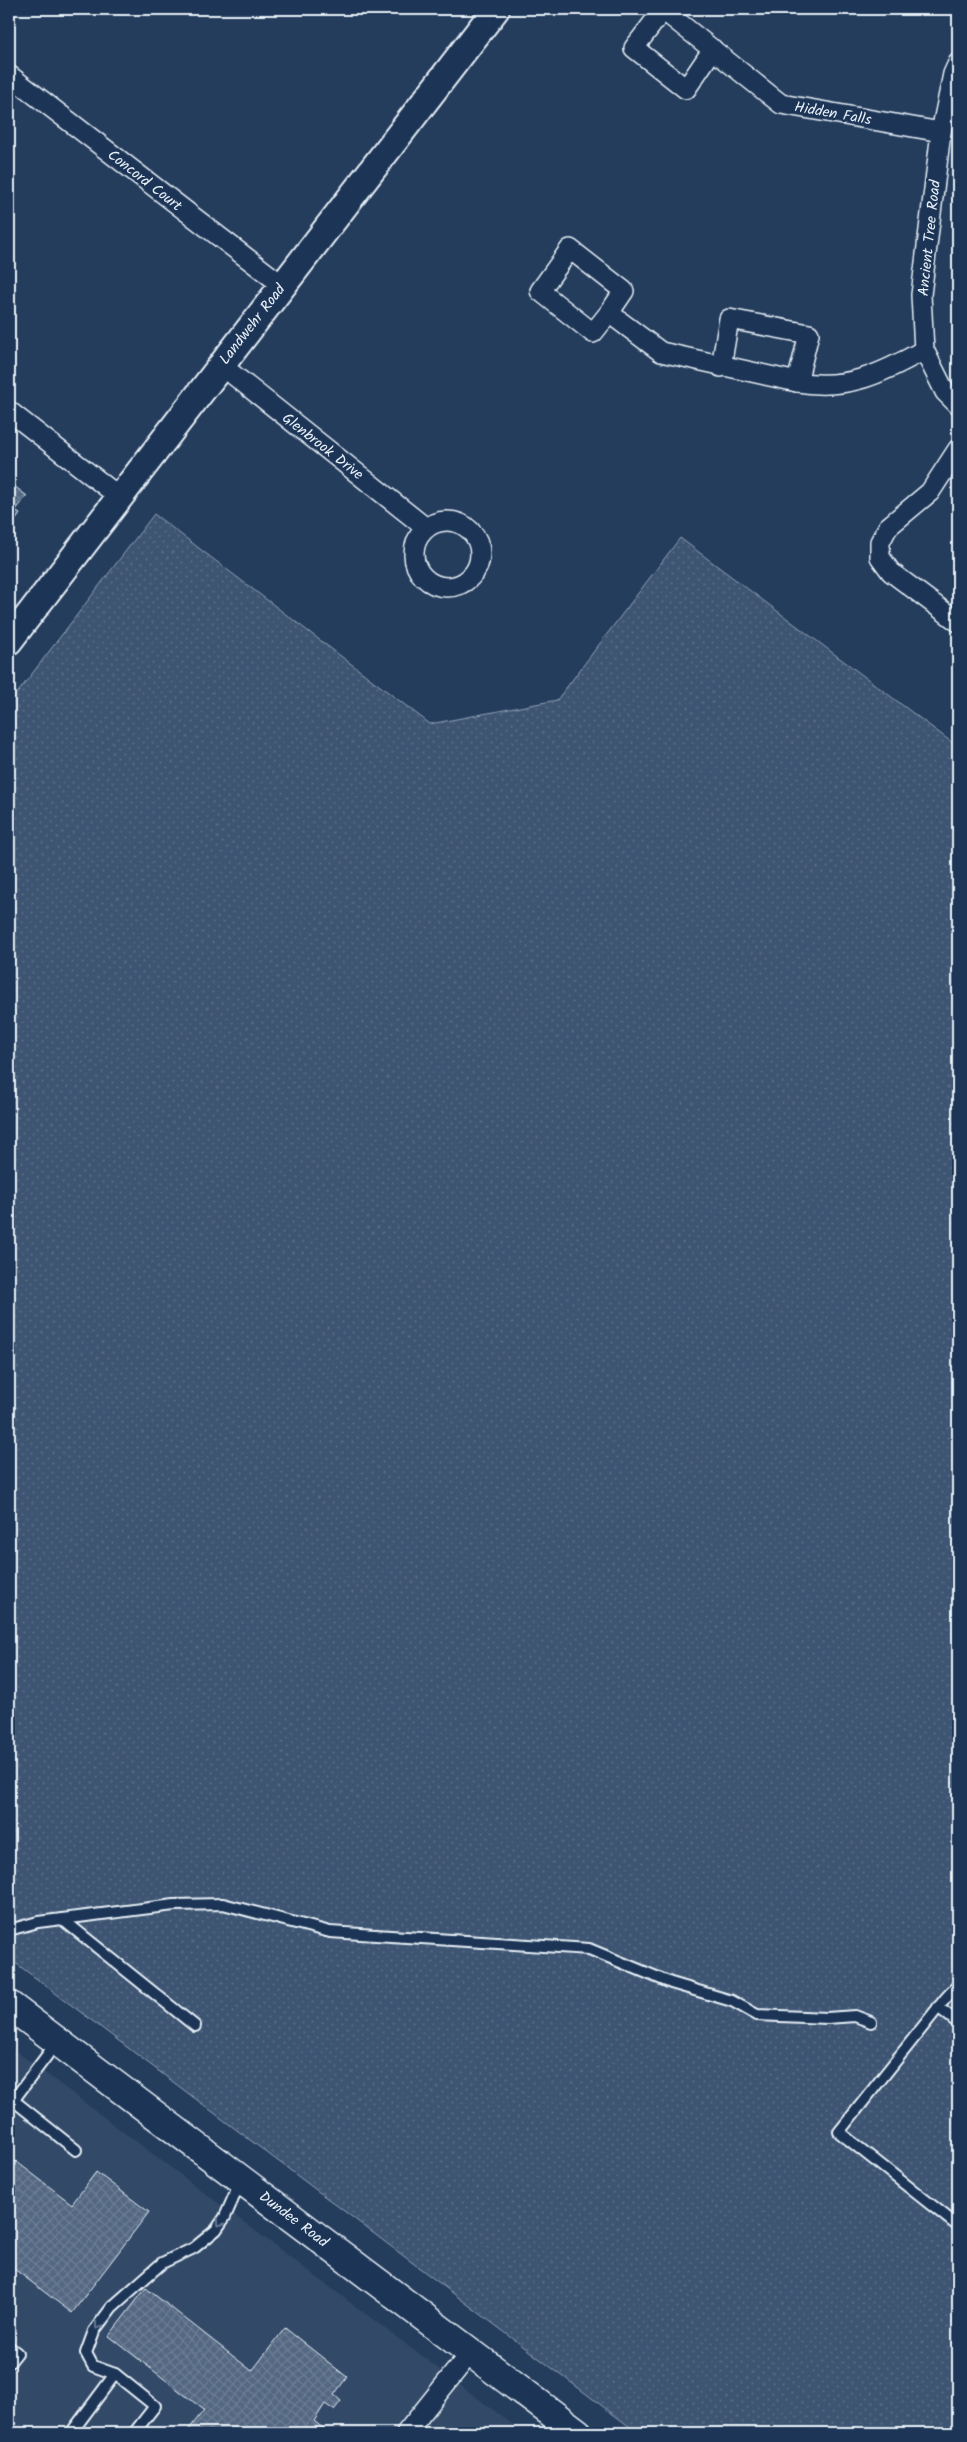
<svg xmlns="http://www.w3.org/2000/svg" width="967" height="2442" font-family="Kalam,sans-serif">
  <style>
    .built { fill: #334a68 }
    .grass { fill: url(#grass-dots); stroke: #93a2b5 }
    .building { fill: url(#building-cross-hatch); stroke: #e8f1f8 }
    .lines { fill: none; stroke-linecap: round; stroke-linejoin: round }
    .lane-casing { stroke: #e8f1f8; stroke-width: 14 }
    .street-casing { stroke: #e8f1f8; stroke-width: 22 }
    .secondary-casing { stroke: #e8f1f8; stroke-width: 30 }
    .primary-casing { stroke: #e8f1f8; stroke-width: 31 }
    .lane { stroke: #1d3557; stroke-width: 10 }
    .street { stroke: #1d3557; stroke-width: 19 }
    .secondary { stroke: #1d3557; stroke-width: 26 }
    .primary { stroke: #1d3557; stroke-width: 28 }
    .oneway { stroke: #64778f }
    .labels { text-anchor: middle; stroke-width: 4.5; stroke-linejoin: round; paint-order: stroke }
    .street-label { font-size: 15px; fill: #e8f1f8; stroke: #1d3557 }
  </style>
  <defs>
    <pattern id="grass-dots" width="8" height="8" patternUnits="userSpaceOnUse" patternTransform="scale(1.25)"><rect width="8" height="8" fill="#3e5472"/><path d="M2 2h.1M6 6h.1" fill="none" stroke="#5a6d87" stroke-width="1.8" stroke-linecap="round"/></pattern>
    <pattern id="building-cross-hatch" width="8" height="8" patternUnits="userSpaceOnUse" patternTransform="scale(1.25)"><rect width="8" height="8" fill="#536782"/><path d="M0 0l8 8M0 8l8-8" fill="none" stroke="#6c7d94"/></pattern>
  </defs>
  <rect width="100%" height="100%" fill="#253d5d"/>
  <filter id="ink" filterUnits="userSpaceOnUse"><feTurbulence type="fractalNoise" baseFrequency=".02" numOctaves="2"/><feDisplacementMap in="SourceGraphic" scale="10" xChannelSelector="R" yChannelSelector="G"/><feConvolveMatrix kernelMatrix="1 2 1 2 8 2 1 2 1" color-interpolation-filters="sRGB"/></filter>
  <g filter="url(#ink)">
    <polygon class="built" points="9,2046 524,2433 9,2433"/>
    <polygon class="grass" points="154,514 430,724 557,700 680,538 958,747 958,2433 638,2433 9,1958 9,704"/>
    <g class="building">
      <polygon points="9,482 27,496 15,511 20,514 9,530"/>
      <polygon points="9,2156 72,2204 96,2172 149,2212 72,2313 9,2265"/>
      <polygon points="146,2288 252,2371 285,2328 347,2377 334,2395 341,2401 334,2410 325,2404 314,2421 329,2433 186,2433 204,2410 109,2336"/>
    </g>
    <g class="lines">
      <g class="lane-casing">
        <g id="lane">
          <polyline points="62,1919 195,2026"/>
          <polyline points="9,1930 38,1922 174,1905 223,1904 330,1932 589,1949 671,1983 732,2001 757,2015 827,2018 855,2016 871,2022"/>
          <polyline points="958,1985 945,1999 839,2132 958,2226"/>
          <polyline points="938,2007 958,2023"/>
          <polyline points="13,2100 76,2150"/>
          <polyline points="9,2106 57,2042"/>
          <polyline points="9,2347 17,2353 9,2363"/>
          <polyline points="115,2374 93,2366 86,2353 94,2331 112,2307 162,2263 194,2248 216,2230 225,2217 241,2180"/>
          <polyline points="71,2433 115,2374 155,2406 134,2433"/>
        </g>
      </g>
      <g class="street-casing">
        <g id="street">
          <polyline points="713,49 686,89 634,48 663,10 781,104 941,132"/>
          <polyline points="958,63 953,74 941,132 921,295 924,350 945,392 958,405"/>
          <polyline points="9,75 282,285"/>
          <polyline points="609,313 593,333 540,291 570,249 624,291 609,313 661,352 797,382 809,334 729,319 721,367"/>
          <polyline points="221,365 426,528"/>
          <path d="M 797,382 C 847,391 883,373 924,350"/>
          <polyline points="9,411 118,496"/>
          <polyline points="958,449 930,492 888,527 880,542 880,557 891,572 958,622"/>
          <circle cx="447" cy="554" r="33"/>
          <polyline points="406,2433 471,2352"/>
        </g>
      </g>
      <g class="secondary-casing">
        <polyline id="secondary" points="9,641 496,9"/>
      </g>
      <g class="primary-casing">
        <polyline id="primary" points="9,2005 578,2433"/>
      </g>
      <use href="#lane" class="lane"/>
      <use href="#street" class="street"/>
      <use href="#secondary" class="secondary"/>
      <use href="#primary" class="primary"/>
    </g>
    <defs><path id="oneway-chevron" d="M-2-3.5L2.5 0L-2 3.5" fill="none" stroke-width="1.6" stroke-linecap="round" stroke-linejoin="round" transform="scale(1.25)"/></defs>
    <g class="oneway">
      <use href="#oneway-chevron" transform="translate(220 2223) rotate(125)"/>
      <use href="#oneway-chevron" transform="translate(98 2326) rotate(126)"/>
    </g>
  </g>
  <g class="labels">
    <g class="street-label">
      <text transform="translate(833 113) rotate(10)" y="5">Hidden Falls</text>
      <text transform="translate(145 180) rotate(38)" y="5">Concord Court</text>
      <text transform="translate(929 238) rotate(-84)" y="5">Ancient Tree Road</text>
      <text transform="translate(252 324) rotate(-52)" y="5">Landwehr Road</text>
      <text transform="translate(323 446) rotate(38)" y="5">Glenbrook Drive</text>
      <text transform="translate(294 2219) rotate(37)" y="5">Dundee Road</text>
    </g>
  </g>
  <rect width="967" height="2442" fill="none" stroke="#1d3557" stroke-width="30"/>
  <rect x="15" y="15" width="937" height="2412" fill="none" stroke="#e8f1f8" stroke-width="2" filter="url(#ink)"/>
</svg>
